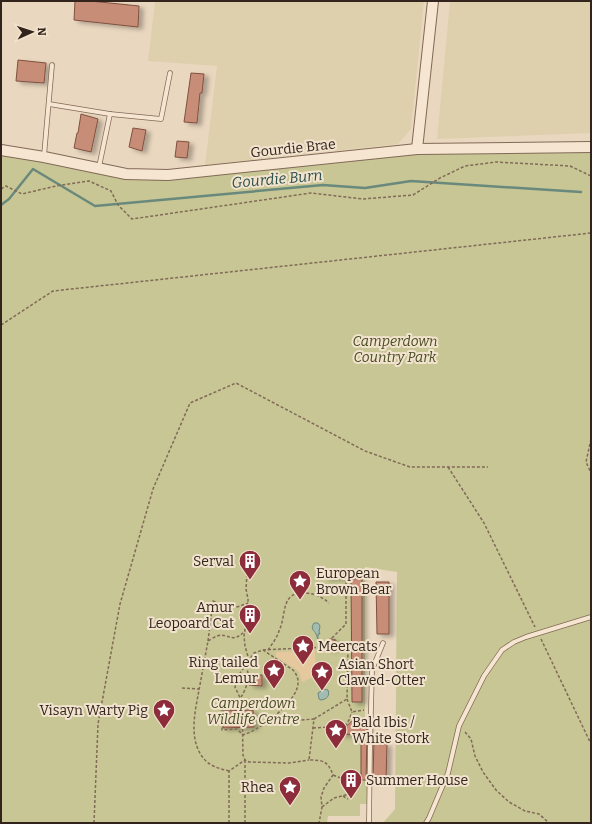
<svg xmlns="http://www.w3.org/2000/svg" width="592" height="824" font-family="Bitter,serif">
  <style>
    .farmland { fill: #dfd0ad }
    .green { fill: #c7c694 }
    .sand { fill: #e5c89d }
    .water { fill: #a2bcb1; stroke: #6a897d }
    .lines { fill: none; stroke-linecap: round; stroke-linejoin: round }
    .stream { stroke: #6a897d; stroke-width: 2.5 }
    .building { fill: #c78d76; stroke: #7f5040; filter: url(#shadow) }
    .service-casing { stroke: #826958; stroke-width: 5.5 }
    .tertiary-casing { stroke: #826958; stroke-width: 12 }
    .path { stroke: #826958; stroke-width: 1.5; stroke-dasharray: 3 2; stroke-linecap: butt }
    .service { stroke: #f6e6d1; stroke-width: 4 }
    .tertiary { stroke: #f6e6d1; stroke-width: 10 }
    .labels { text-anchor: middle; stroke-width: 4; stroke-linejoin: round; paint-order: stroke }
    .street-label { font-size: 14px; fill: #32241c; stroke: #f2e3ce }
    .park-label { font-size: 14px; font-style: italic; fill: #484d24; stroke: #f2e3ce }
    .poi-label { font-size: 14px; fill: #32241c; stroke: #f2e3ce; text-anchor: end }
    .water-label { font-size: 15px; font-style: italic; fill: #2c514a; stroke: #f2e3ce }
  </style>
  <defs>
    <filter id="shadow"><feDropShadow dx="4.5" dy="2.5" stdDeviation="2" flood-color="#0004"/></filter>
  </defs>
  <rect width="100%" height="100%" fill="#ead7bf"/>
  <g class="farmland">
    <polygon points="155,1 424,1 411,129 398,144 205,165 217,66 148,61"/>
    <polygon points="450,1 591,1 591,133 437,139"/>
  </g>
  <polygon class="green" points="591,147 591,823 383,823 395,809 397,572 365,567 365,718 368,718 367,804 360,804 360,816 328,816 327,823 1,823 1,152 126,174 417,149"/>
  <polygon class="sand" points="315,650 316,676 302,682 299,672 294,668 276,657 276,652"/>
  <g class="water">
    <path d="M 314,623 L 318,623 L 320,626 L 319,632 L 320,634 L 318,634 L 318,639 C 317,638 317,636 316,634 C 314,630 310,629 314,623 Z"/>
    <path d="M 324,689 L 328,690 C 330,696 327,699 321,700 L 319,699 L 318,693 Z"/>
  </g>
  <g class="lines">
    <polyline class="stream" points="1,205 9,199 33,169 95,206 323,185 365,188 411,181 581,192"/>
  </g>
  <g class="building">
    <polygon points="75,1 90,1 139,6 138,27 74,20"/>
    <polygon points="18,60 46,63 44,83 16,81"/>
    <polygon points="191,73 204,74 202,93 200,93 197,123 184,122"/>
    <polygon points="81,114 98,119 91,152 74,148 77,133 78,133"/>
    <polygon points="133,128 146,130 142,151 129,147"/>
    <polygon points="177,141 189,142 187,158 175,157"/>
    <polygon points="325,570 343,570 344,577 325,578"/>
    <polygon points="351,579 362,579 362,702 352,702"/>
    <polygon points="376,582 389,582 389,634 377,634"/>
    <circle cx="331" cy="644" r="5"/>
    <polygon points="250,675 262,675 262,686 249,685"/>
    <polygon points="253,710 254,727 223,728 223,711"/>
    <polygon points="354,719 367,719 367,735 338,734"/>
    <polygon points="361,737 367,737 366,780 361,780"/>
    <polygon points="374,738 380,738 380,744 387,744 386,780 373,780"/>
  </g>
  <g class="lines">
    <g class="service-casing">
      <g id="service">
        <polyline points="49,104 110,114"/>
        <polyline points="44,156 52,65"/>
        <polyline points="99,167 110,114 161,119 170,73"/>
        <polyline points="369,823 370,747 372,670 383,643"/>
        <polyline points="426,823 429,818 448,773 459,726 484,676 502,650 514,642 526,637 591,617"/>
      </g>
    </g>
    <g class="tertiary-casing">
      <g id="tertiary">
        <polyline points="417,149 433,1"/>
        <polyline points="1,150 44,157 126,174 168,175 417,149 591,147"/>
      </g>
    </g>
    <g class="path">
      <polyline points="1,189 6,186 22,194 56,186 89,181 111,191 118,205 132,219 311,193 363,199 413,195 440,178 465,166 496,162 570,166 591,176"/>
      <polyline points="1,325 53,291 591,233"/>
      <polyline points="591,439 586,462 591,473"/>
      <polyline points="448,467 484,523 535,627"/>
      <polyline points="247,574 246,589 248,599 248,610 244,636 245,646 249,660"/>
      <polyline points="541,639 591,744"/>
      <path d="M 208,641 L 213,601 C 229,608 231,610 248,603"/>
      <path d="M 263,650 L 324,647 C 331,660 346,644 332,638 L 346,624 L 346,574"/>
      <path d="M 268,650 C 272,644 277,638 279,631 C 287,614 280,591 306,593 C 316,594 322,597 329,603"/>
      <polyline points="182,688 199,689"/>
      <path d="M 241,697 C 246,689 252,675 245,666"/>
      <polyline points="347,699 352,712 364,710"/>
      <path d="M 242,705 L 237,709 L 221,710 L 222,730 L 237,729 L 243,735 C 255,731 264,724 274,717 L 290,721 L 314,719 L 309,760 C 323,760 328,761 333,775 L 324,788 L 321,797 L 322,807 L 319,823"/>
      <path d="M 274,717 C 286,705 308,687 293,670 L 263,650 L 254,653 L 238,676 L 235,687 L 242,702 L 243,755 L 245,760 L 249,762 L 289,763 L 309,760"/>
      <polyline points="314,719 347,699 348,650 335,651"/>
      <polyline points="345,726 349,720 352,712"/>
      <polyline points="313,728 345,726 345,735"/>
      <polyline points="465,732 471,739 475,756 483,772 496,790 509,802 525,811 539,814 549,823"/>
      <polyline points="245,760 245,823"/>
      <path d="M 229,771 C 220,769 210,766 204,759 C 188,740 195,712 199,690 C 202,674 205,657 208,641 C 210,640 214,637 217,636 C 229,632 231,645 245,631"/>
      <path d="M 333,775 C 345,780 351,782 361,773"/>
      <polyline points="343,796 348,799"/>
      <polyline points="322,807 334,798 349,794 360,787"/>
      <polyline points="94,823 98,724 120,604 153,489 190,403 236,383 365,451 410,467 488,467"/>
      <polyline points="229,823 229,771 245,760"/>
    </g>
    <use href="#service" class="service"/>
    <use href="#tertiary" class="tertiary"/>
  </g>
  <defs>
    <g id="building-pin" transform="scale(1.15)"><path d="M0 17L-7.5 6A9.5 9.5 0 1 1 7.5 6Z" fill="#8d2c3a" stroke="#f2e3ce"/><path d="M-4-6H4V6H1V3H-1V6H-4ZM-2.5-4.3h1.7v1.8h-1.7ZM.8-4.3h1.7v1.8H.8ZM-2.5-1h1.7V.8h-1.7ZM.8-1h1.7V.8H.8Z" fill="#fff"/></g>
    <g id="sight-pin" transform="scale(1.15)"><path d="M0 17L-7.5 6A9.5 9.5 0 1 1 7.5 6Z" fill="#8d2c3a" stroke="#f2e3ce"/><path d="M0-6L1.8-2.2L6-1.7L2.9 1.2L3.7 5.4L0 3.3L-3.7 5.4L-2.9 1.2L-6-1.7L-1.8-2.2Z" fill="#fff"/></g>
  </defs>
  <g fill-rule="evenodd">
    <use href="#building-pin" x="250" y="561"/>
    <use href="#sight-pin" x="300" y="581"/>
    <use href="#building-pin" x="250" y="615"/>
    <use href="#sight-pin" x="303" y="646"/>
    <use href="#sight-pin" x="274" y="670"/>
    <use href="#sight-pin" x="322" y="672"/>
    <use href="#sight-pin" x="164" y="710"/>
    <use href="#sight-pin" x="336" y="730"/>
    <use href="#building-pin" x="351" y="780"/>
    <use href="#sight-pin" x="290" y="787"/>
  </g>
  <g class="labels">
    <g class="street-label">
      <text transform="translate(293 148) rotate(-6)" y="5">Gourdie Brae</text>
    </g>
    <g class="park-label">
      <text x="395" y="346">Camperdown<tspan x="395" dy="16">Country Park</tspan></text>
      <text x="253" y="708">Camperdown<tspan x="253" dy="16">Wildlife Centre</tspan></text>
    </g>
    <g class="poi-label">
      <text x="234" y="566">Serval</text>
      <text x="316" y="578" text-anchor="start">European<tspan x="316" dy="16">Brown Bear</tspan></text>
      <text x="234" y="612">Amur<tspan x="234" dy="16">Leopoard Cat</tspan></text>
      <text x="318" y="651" text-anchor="start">Meercats</text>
      <text x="258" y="667">Ring tailed<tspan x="258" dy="16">Lemur</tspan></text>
      <text x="338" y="669" text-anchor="start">Asian Short<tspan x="338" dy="16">Clawed-Otter</tspan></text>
      <text x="148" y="715">Visayn Warty Pig</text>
      <text x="352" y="727" text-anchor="start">Bald Ibis /<tspan x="352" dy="16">White Stork</tspan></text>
      <text x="366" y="785" text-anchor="start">Summer House</text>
      <text x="274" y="792">Rhea</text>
    </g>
    <g class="water-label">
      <text transform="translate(277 179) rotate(-5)" y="5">Gourdie Burn</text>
    </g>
  </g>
  <rect width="592" height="824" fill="none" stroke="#32241c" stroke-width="4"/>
  <g transform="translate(32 32) rotate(87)" stroke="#f2e3ce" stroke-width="3" paint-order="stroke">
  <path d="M0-3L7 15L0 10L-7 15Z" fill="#32241c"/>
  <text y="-6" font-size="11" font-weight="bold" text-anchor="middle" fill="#32241c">N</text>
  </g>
</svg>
